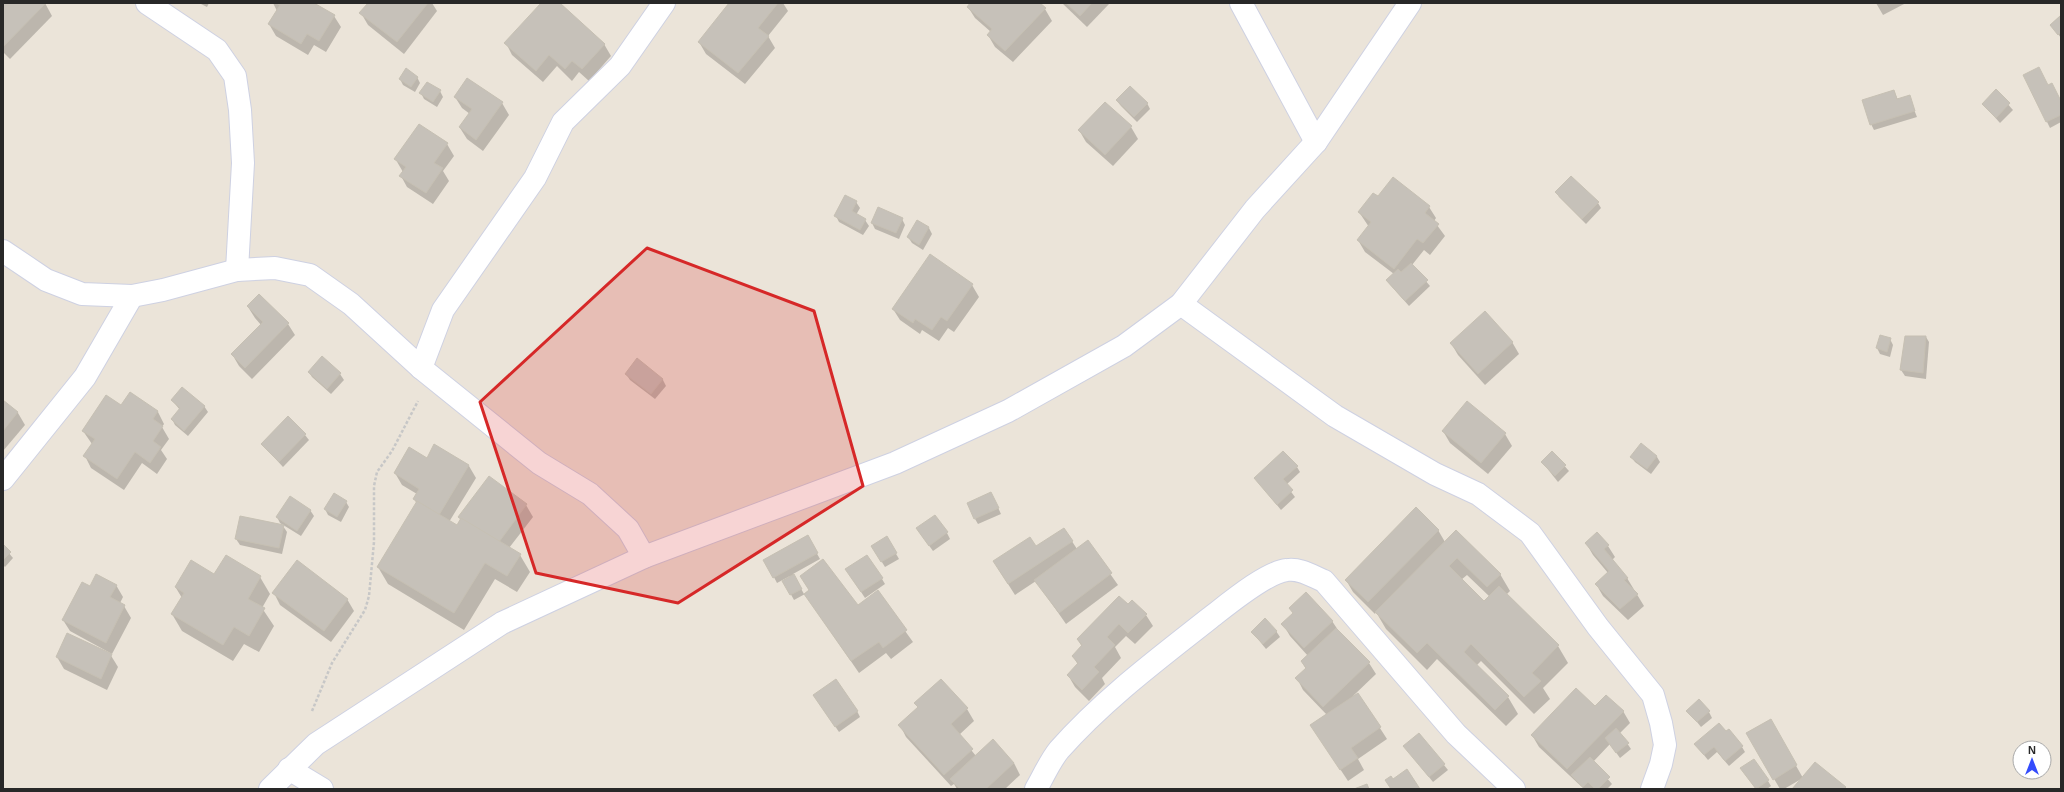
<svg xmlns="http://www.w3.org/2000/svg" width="2064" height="792" font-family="Helvetica,sans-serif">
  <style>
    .shadow { fill: #0003; fill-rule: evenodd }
    .building { fill: #c6c1b9; stroke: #c6c0b3 }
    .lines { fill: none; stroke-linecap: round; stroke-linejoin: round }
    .minor-casing { stroke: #ced1e2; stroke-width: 24 }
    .path { stroke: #c7c7c7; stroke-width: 2.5; stroke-dasharray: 3 2; stroke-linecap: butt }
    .minor { stroke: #fff; stroke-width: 22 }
    .marked { fill: #d62828; fill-opacity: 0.2; stroke: #d62828; stroke-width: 3; stroke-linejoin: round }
  </style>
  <rect width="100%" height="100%" fill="#ebe4d9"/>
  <g class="shadow">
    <polygon points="3,3 45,3 52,16 10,59 3,52"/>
    <polygon points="199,3 209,3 207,7"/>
    <polygon points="273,3 314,3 334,16 341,27 326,52 314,45 308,55 276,36 269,24 277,11"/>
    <polygon points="369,3 432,3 437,11 404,54 368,25 361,13"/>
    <polygon points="542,3 558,3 604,44 611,56 589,81 579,72 572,81 557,66 543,82 512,55 506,43"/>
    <polygon points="730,3 783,3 788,11 768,36 775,48 745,84 706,54 699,42"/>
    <polygon points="972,3 1039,3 1045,9 1052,21 1013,62 995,47 988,35 991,32 975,18 968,7"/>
    <polygon points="1062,3 1110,3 1087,27"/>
    <polygon points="1876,3 1906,3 1883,15"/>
    <polygon points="2059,17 2061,19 2061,38 2051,25"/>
    <polygon points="2024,75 2048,87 2061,102 2061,122 2050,128"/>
    <polygon points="417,77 420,83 415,92 403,85 400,79"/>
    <polygon points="440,91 443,97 437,107 424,99 421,93"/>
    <polygon points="1894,91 1898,100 1909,97 1917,117 1874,130 1871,124"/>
    <polygon points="1996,91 2013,110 2000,123 1983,104"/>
    <polygon points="455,97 502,103 509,115 483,151 467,139 460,128 470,114 462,108"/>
    <polygon points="1117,101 1147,103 1150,109 1137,122 1121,106"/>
    <polygon points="1105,103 1131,127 1138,139 1113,166 1086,142 1079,130"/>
    <polygon points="447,144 454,156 443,171 449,181 433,204 407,187 401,176 403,172 396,160"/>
    <polygon points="1556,192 1598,203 1601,208 1586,224 1559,197"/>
    <polygon points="846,197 856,202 860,208 856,215 865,220 869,226 863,235 839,222 836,216"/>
    <polygon points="1378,198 1429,207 1436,218 1434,221 1445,236 1430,255 1424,250 1412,265 1430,286 1409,306 1387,281 1394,274 1365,252 1358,240 1369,227 1359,212"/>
    <polygon points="902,219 905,225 899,239 875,229 872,223"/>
    <polygon points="917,222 929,228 932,234 923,250 912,243 908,237"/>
    <polygon points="930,256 972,285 979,297 954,332 948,328 939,341 922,330 920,334 900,320 893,309"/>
    <polygon points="248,307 288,324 295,335 252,379 239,366 232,354 261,325 255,318"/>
    <polygon points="1906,337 1926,337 1929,342 1926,379 1905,376 1901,370"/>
    <polygon points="1890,339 1893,345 1890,357 1880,354 1877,348"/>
    <polygon points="1512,342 1519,354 1485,385 1458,355 1451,343"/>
    <polygon points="322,358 340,374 344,380 331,394 312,377 309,372"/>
    <polygon points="637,360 663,380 666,386 655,399 630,380 626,374"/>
    <polygon points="130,393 158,412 164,424 162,427 169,439 161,450 167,459 157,474 142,463 124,490 91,468 85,456 92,444 83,431 122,407"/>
    <polygon points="172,400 204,406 208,412 188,436 175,425 172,419 180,410"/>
    <polygon points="3,401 18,413 25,425 3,451"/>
    <polygon points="1443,431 1505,434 1512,446 1488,474 1450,443"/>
    <polygon points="305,435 309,440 283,467 262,444"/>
    <polygon points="1641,445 1657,457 1660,462 1651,474 1635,462 1631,457"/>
    <polygon points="435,446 469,466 476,478 449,522 458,526 461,520 460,517 526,505 533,517 509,548 520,555 530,572 517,592 495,579 464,630 388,584 378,567 417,504 414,499 417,494 402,485 395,473 427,459"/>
    <polygon points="1552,452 1569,471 1558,482 1542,462"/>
    <polygon points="1297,467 1300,472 1286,485 1295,497 1281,510 1255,478"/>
    <polygon points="994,499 1001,514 978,524 975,519"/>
    <polygon points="346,502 349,507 341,522 328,515 325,509"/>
    <polygon points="310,510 314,516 301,536 280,523 277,517"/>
    <polygon points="283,526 287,532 282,554 240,545 236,539"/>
    <polygon points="917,529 947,533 950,539 933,551"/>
    <polygon points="1064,529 1077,549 1087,541 1118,585 1066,624 1036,581 1015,595 1001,573"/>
    <path d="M 1438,530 L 1445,542 L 1500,574 L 1510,591 L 1506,595 L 1558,646 L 1568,663 L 1543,688 L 1550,699 L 1534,714 L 1481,661 L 1476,666 L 1508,697 L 1518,714 L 1506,726 L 1437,659 L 1427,670 L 1386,629 L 1376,612 L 1375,614 L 1353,592 L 1346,580 ZM 1467,575 L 1490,597 L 1484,603 L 1461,580 Z"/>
    <polygon points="807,536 820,559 793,574 804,594 809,591 858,606 877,592 913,642 891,659 886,653 859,673 805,594 794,600 784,582 791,577 790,576 777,583 765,560"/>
    <polygon points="887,538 899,559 885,567 872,546"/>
    <polygon points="1586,543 1608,546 1615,557 1612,560 1627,578 1644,606 1628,620 1603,596 1596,584 1608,573 1593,555"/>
    <polygon points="3,546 13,558 5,567 3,565"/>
    <polygon points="192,562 214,575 260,577 270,594 262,608 274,626 259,652 244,644 233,661 182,631 172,614 182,598 176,588"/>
    <polygon points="850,575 882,579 885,584 865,598"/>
    <polygon points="116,585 123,597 120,603 124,606 131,618 112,654 70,631 63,620 90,588"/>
    <polygon points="274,593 347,599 354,611 331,642 280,605"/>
    <polygon points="1128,605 1146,615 1153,626 1135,644 1126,636 1115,647 1121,658 1102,678 1105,684 1089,701 1075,687 1068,675 1078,665 1073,656 1082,647 1078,640"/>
    <polygon points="1332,621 1338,630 1369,663 1376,674 1353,696 1358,694 1387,739 1358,759 1364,770 1348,781 1311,725 1327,715 1303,690 1297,678 1306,669 1302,662 1308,656 1290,636 1283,624"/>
    <polygon points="1276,631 1280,637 1266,649 1252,632"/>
    <polygon points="110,654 118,667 107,690 64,669 57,657"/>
    <polygon points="941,680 967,709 974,721 959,735 976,756 1014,763 1020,775 1005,789 957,789 954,784 951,786 906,737 900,725 918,708 916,703"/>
    <polygon points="818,701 857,711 860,717 839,732"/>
    <polygon points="1595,708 1623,711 1630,723 1620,733 1631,749 1620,758 1610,744 1593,762 1612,784 1607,789 1584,789 1539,747 1532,735"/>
    <polygon points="1688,711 1709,712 1712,718 1701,727"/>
    <polygon points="1770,720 1803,778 1815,763 1846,789 1794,789 1803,778 1784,789 1780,789 1747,733"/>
    <polygon points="1419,734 1448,770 1433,782 1404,746"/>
    <polygon points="1695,744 1742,747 1745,752 1729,766 1717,752 1708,760"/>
    <polygon points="1745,774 1768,781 1771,786 1767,789 1756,789"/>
  </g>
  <g class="building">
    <polygon points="3,3 46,3 3,47"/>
    <polygon points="276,3 314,3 335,15 319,41 307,34 301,44 268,24 280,5"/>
    <polygon points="368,3 428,3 397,42 359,13"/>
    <polygon points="541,3 560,3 605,44 582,69 572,61 565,69 549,55 536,71 504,43"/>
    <polygon points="729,3 778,3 758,28 769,36 738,73 698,42"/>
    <polygon points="970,3 1040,3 1046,8 1005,51 987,35 992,29 967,7"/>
    <polygon points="1066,3 1092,3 1080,16"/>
    <polygon points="2060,16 2061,32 2058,35 2050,25"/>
    <polygon points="2039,67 2048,85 2052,83 2061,101 2061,115 2046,122 2023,75"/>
    <polygon points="406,68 418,77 411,87 399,79"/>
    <polygon points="467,78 503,102 476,140 459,127 472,109 454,97"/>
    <polygon points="427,82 441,90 433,102 419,93"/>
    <polygon points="1130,86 1148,103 1134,117 1116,100"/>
    <polygon points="1996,89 2010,103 1996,118 1982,104"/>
    <polygon points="1894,90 1897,99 1910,95 1915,111 1870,125 1862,100"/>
    <polygon points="1105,102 1132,126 1105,155 1078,130"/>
    <polygon points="419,124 448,143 434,163 443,168 426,193 399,176 406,167 394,159"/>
    <polygon points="1571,176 1599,202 1582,219 1555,192"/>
    <polygon points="1393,177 1430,206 1425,213 1439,224 1423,243 1417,239 1394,269 1357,240 1371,222 1358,212 1373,193 1378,196"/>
    <polygon points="845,195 857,201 852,211 866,219 860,230 834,216"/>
    <polygon points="878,207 903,218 896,233 871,223"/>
    <polygon points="917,220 929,227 919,245 907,237"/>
    <polygon points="930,254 973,284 947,321 941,317 932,330 915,319 913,323 892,309"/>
    <polygon points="1411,263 1428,280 1405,301 1386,280 1398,269 1401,272"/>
    <polygon points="259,294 289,323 245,368 231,354 263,322 247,306"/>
    <polygon points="1485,311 1513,342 1478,374 1450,343"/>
    <polygon points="1880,335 1891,338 1887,352 1876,348"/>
    <polygon points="1905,336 1926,336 1923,373 1900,370"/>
    <polygon points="322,356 341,373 327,389 308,372"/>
    <polygon points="637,358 663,379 651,394 625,374"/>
    <polygon points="182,387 205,406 184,431 171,419 180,408 171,400"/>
    <polygon points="130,392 158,411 153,419 163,426 153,441 161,447 150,463 135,452 117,479 83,456 95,439 82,431 106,395 121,405"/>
    <polygon points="3,400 18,412 3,431"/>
    <polygon points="1467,401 1506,433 1481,463 1442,431"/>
    <polygon points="288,416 306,434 279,462 261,444"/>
    <polygon points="1641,443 1657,456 1647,469 1630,457"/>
    <polygon points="434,444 469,465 439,515 413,499 419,489 394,473 409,447 427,458"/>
    <polygon points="1283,451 1298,466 1283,479 1293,490 1277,505 1254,478"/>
    <polygon points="1552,451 1566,465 1555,476 1541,462"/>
    <polygon points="489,476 527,504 496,546 458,517"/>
    <polygon points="991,492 999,508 974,519 967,503"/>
    <polygon points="334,493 347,501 337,517 324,509"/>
    <polygon points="290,496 311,510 297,531 276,517"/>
    <polygon points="417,501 457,525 461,518 521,554 507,576 485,563 454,613 377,567"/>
    <polygon points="1416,507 1439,530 1368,602 1345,580"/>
    <polygon points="935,515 948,532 929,546 916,528"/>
    <polygon points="240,516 284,525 279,548 235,539"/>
    <polygon points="1064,528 1073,541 1008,584 993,561 1030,537 1036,546"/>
    <polygon points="1456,530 1501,574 1487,587 1457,558 1449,566 1484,601 1499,586 1559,645 1532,673 1541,681 1524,697 1471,644 1464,652 1509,696 1495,710 1427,643 1417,653 1375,612"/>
    <polygon points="1597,532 1609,545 1604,549 1628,578 1624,580 1638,594 1620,609 1595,584 1609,571 1585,543"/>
    <polygon points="808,535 818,553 773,578 763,560"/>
    <polygon points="887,536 897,553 881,562 871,546"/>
    <polygon points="1088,540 1112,573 1059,613 1034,580"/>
    <polygon points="3,544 11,552 3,560"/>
    <polygon points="226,555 261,576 248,599 265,608 249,636 234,627 223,645 171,614 184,593 175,587 191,560 214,574"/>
    <polygon points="867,555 883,578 861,592 845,569"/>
    <polygon points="823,559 858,605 878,590 907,630 883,648 879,642 851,661 804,594 809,590 800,576"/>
    <polygon points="297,560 348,599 324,631 272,593"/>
    <polygon points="96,574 117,585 110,597 125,605 106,643 62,620 82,582 90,586"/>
    <polygon points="794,574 802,589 790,595 782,581"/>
    <polygon points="1306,592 1333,621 1304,648 1281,624 1293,613 1289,608"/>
    <polygon points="1119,596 1128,604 1132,600 1147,614 1128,633 1119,624 1107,637 1115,645 1094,667 1099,672 1082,690 1067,675 1078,663 1072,656 1082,645 1077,639"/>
    <polygon points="1265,618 1277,631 1263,644 1251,632"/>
    <polygon points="1336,628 1370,662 1323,707 1295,678 1306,668 1301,661"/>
    <polygon points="67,633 112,654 101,679 56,657"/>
    <polygon points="836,679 858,711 835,727 813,695"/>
    <polygon points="941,679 968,708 951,724 973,749 944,775 898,725 918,707 914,703"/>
    <polygon points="1576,688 1595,706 1606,695 1624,711 1567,769 1531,735"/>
    <polygon points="1358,693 1381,727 1351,748 1358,758 1340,770 1310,725"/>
    <polygon points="1699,699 1710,711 1697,722 1686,711"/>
    <polygon points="1771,719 1797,765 1773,780 1746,733"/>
    <polygon points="1719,723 1726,731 1729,729 1743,746 1725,761 1714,747 1704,755 1694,744"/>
    <polygon points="1616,728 1629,743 1616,753 1605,738"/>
    <polygon points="1419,733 1445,764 1429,777 1403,746"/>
    <polygon points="993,739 1014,763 986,789 960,789 950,779"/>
    <polygon points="1590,757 1610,777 1598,789 1595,789 1588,782 1583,787 1571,775"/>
    <polygon points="1754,759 1769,780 1756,789 1740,768"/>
    <polygon points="1815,762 1846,787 1844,789 1792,789"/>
    <polygon points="1407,769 1420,789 1391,789 1385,780 1391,776 1393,779"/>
    <polygon points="1367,784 1369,789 1354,789"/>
  </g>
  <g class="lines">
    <g class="minor-casing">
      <g id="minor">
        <polyline points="147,3 217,50 235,76 240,110 243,163 237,270"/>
        <polyline points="1241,3 1316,142"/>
        <polyline points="3,251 46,280 82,294 132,296 163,290 237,270 275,268 310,275 351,304 421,368 539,463 590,494 628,529 644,557"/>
        <polyline points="1181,304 1335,416 1435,474 1478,494 1530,533 1598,627 1653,695 1661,723 1665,745 1661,764 1652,789"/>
        <polyline points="421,368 443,310 535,178 563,122 620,66 664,3"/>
        <polyline points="3,479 85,377 132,296"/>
        <polyline points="289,769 322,789"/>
        <polyline points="270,789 316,744 502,623 644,557 895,463 1008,411 1124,346 1181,304 1255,209 1316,142 1410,3"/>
        <path d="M 1036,789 C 1043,777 1050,761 1059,750 C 1103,700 1158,659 1210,618 C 1227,605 1266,572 1287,570 C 1300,568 1312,576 1324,581 L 1456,734 L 1514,789"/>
      </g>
    </g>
    <polyline class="path" points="312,711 332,663 365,610 369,596 374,542 374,486 377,472 392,451 418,401"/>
    <use href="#minor" class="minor"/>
  </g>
  <path class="marked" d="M 647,248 L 814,311 L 863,486 L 678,603 L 536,573 L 480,402 Z"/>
  <rect width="2064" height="792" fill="none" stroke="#282828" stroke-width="8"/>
  <g transform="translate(2032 760)"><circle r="19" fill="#ffffff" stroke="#a9a9a9"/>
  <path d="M0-3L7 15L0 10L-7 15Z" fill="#344cfc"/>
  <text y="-6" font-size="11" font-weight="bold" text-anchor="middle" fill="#282828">N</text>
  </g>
</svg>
